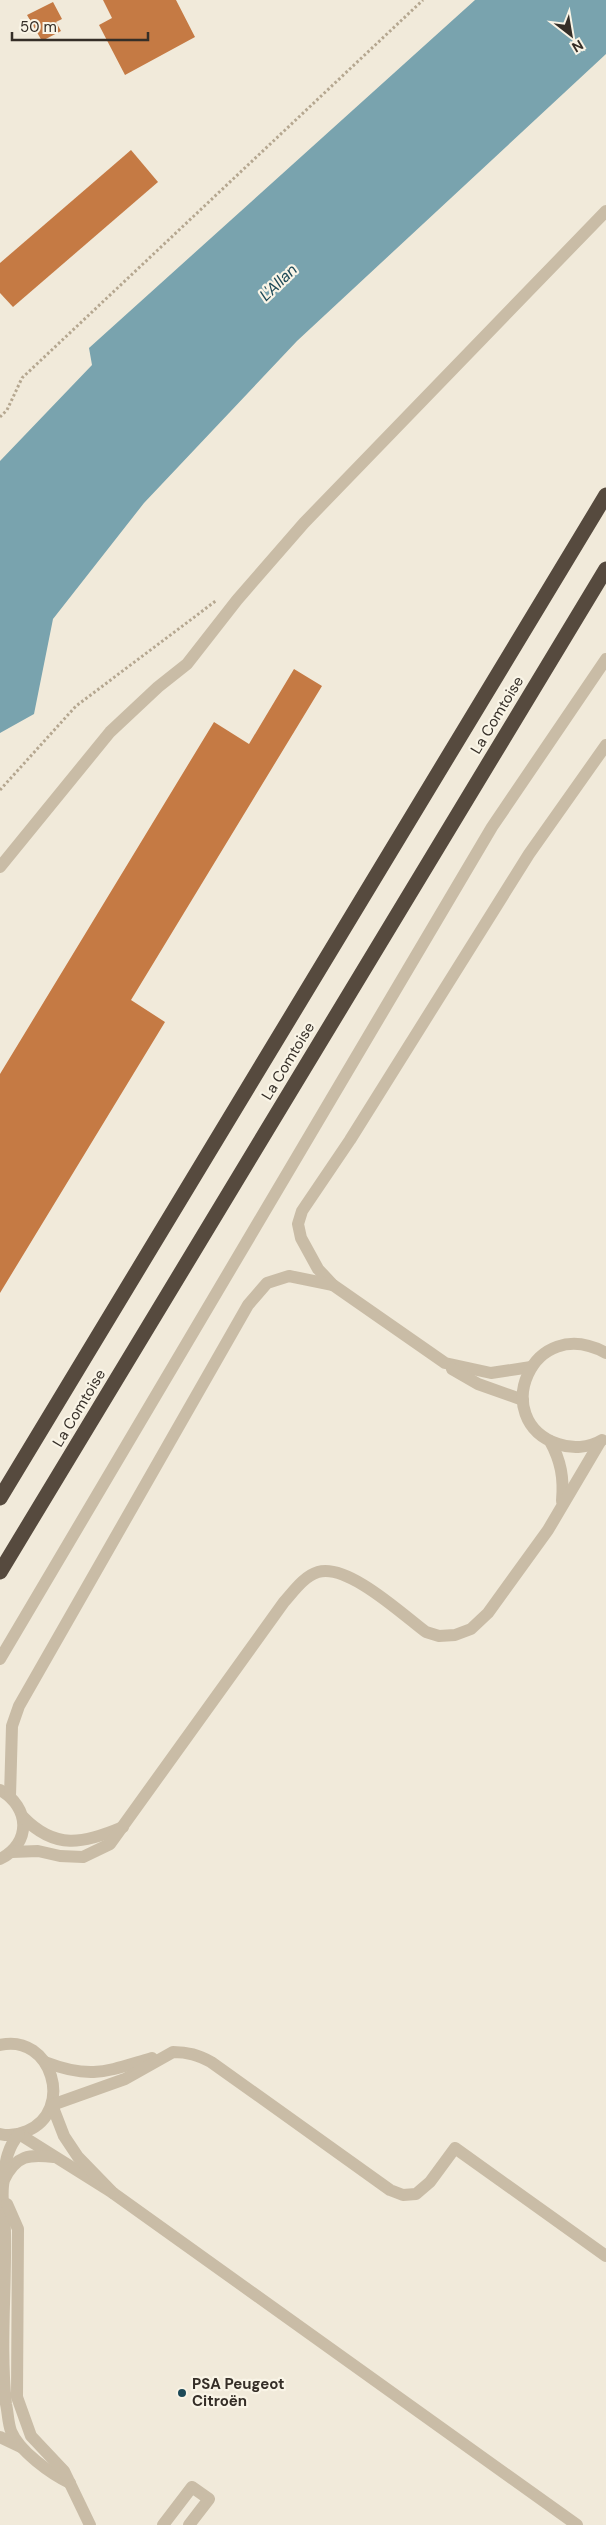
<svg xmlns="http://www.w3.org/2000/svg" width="606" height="2525" font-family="'DM Sans',sans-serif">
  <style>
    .water { fill: #79a3ae }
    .building { fill: #c57a44 }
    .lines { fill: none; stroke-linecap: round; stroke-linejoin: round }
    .path { stroke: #b5a790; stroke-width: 3; stroke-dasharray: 2.5 2.5; stroke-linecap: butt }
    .minor { stroke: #c9bca6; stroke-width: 12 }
    .highway { stroke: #564a3e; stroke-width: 15 }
    .poi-dot { fill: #1d4957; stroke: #f9f4e6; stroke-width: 2 }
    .labels { text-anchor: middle; stroke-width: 4.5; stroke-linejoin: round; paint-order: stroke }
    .street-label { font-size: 15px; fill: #352e27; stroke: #f9f4e6 }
    .poi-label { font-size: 15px; font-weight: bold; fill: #352e27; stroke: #f9f4e6; text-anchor: start }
    .water-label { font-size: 16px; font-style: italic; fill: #1d4957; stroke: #f9f4e6 }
  </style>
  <rect width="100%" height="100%" fill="#f1eada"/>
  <polygon class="water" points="475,0 606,0 606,54 297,341 144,503 53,619 34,714 0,733 0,461 92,365 89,348"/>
  <g class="building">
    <polygon points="103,0 176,0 195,37 125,75 99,25 112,18"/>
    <polygon points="53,2 62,19 56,22 61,31 42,41 27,15"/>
    <polygon points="131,150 158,182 13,307 0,293 0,263"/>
    <polygon points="294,669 322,686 131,1000 165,1022 0,1293 0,1074 214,722 249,744"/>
  </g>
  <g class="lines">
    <g class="path">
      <polyline points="0,417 7,410 22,378 423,0"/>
      <polyline points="0,790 76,706 217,600"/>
    </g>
    <g class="minor">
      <polyline points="0,867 110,732 158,687 187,664 237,600 304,523 606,211"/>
      <polyline points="531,1367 491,1373 445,1363 333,1285 318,1269 301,1238 298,1224 302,1211 350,1140 529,854 606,745"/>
      <polyline points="452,1369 478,1384 523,1400"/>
      <path d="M 602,1440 C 589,1448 572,1449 558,1444 C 488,1420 532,1312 606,1353"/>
      <path d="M 550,1441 C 561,1461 564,1478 562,1501"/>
      <polyline points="0,1659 492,827 606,659"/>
      <path d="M 0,1790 C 30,1807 32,1843 0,1859"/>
      <polyline points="10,1796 12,1726 19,1706 248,1305 267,1283 289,1276 333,1285"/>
      <path d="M 23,1817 C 55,1850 83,1844 123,1827"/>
      <path d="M 12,1852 L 38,1851 L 60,1856 L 83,1857 L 110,1844 L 284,1602 C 293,1592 304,1576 318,1572 C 348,1563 403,1615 426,1632 L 439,1636 L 455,1635 L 471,1629 L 488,1613 L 548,1530 L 600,1442"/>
      <path d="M 0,2045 C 52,2033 75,2111 27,2131 C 18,2135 9,2136 0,2134"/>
      <path d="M 45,2062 C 92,2080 107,2071 152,2058"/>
      <polyline points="19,2134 113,2193 577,2525"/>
      <path d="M 54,2157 C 29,2154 16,2155 4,2180 C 0,2195 5,2218 5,2233 C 6,2290 0,2348 6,2404 C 8,2413 8,2423 11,2431 C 19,2451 51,2474 70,2483"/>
      <path d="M 4,2178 C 5,2161 8,2147 19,2134"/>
      <path d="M 113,2193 L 78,2157 L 64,2136 L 52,2105 L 125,2079 L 173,2052 C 188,2052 198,2055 211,2062 L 390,2190 L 403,2195 L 416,2194 L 430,2182 L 455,2148 L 606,2256"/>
      <polyline points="7,2204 18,2229 17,2397 31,2436 64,2471 90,2525"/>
      <polyline points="0,2437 21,2447"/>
      <polyline points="163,2525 192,2487 209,2499 189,2525"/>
    </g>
    <g class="highway">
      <polyline points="0,1498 606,495"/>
      <polyline points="0,1572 606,569"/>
    </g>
  </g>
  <circle class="poi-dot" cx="182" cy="2393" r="5"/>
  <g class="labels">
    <g class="street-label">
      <text transform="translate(497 715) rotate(-59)" y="5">La Comtoise</text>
      <text transform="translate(288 1061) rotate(-59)" y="5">La Comtoise</text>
      <text transform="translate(79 1408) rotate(-59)" y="5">La Comtoise</text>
    </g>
    <g class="poi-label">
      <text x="192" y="2389">PSA Peugeot<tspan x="192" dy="17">Citroën</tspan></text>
    </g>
    <g class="water-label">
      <text transform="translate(278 282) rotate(-44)" y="6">L'Allan</text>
    </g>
  </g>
  <g transform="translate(571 35) rotate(149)" stroke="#f9f4e6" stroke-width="4" paint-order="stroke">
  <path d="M0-4L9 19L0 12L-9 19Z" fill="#352e27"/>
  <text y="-8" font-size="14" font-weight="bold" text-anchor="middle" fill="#352e27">N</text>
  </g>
  <path d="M12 32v8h136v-8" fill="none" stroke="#352e27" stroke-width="2.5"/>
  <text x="20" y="32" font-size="15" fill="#352e27" stroke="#f9f4e6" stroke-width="4" paint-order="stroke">50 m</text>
</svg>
